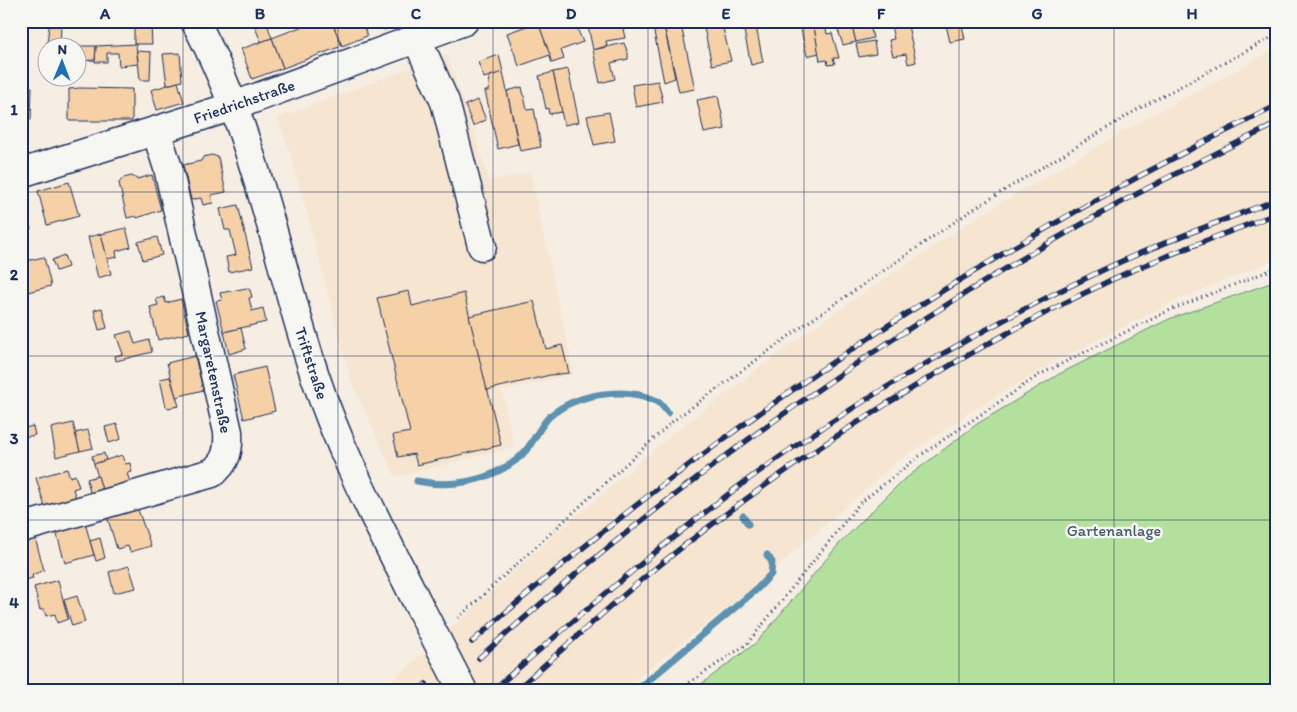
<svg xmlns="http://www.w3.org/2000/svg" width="1297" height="712" font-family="Itim,sans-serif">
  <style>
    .built { fill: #f6e5d1 }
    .green { fill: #b4e09e; stroke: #68887e }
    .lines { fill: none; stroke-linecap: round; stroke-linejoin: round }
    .stream { stroke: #5c92b0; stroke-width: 7 }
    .building { fill: #f6d0a6; stroke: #1b2f5e }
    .minor-casing { stroke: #1b2f5e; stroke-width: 31 }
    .major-casing { stroke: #1b2f5e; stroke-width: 31 }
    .path { stroke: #1b2f5e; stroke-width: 3; stroke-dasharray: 1 4; stroke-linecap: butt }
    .minor { stroke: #f6f6f2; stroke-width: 28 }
    .major { stroke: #f6f6f2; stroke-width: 28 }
    .rail-casing { stroke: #1b2f5e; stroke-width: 5.5 }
    .rail { stroke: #f6f6f2; stroke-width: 4; stroke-dasharray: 11; stroke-linecap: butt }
    .major-bridge-casing { stroke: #1b2f5e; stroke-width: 31; stroke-linecap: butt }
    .major-bridge { stroke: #f6f6f2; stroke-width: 28 }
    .grid { fill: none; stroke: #1b2f5e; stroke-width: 1; stroke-opacity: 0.55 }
    .labels { text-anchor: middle; stroke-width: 5; stroke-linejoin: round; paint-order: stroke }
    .street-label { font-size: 16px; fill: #1b2f5e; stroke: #f6f6f2 }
    .park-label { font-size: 16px; fill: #415b6e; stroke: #f6f6f2 }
    .neatline { fill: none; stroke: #1b2f5e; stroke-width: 2 }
    .grid-label { font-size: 16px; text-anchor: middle; font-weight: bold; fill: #1b2f5e }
  </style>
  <rect width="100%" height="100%" fill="#f6eee3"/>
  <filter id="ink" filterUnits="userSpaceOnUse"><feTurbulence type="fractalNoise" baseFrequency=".02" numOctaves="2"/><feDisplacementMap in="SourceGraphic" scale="10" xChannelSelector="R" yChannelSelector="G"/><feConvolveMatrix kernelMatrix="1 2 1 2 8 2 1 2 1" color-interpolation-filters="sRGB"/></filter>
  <g filter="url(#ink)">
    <g class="built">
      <polygon points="1276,49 1276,259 1171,303 1059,359 972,411 894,464 762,580 620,691 381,691 560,530 675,432 815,326 982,214 1148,117"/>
      <polygon points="447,54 490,181 530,173 574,374 502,391 514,447 395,477 351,380 294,165 278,118"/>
    </g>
    <polygon class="green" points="1276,281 1276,691 692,691 757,642 839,544 901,482 977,424 1061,373 1169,319"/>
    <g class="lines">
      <g class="stream">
        <path d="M 417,481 C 451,488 486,482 515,461 C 532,449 538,427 550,416 C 576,394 623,386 655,400 C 660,402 665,409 668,413"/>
        <polyline points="743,516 748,524"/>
        <polyline points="636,691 758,588 771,574 772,562 767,555"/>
      </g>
    </g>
    <g class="building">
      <polygon points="102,21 117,21 112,27 106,27"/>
      <polygon points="256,21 266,21 272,38 261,42 255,27 258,26"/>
      <polygon points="301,21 332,21 342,46 283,68 272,38 303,26"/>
      <polygon points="335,21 362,21 367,36 342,46 332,22"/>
      <polygon points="399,21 400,23 384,30 381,22"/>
      <polygon points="574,21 583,42 561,50 564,59 552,63 538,22"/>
      <polygon points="587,21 634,21 635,26 623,29 625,38 606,41 607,46 593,50"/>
      <polygon points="634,21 655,21 635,26"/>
      <polygon points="663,21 675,78 664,82 652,22"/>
      <polygon points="663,21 677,21 678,26 681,25 695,89 679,92"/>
      <polygon points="742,21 755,21 763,62 751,65"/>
      <polygon points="799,21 813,21 819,53 807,56"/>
      <polygon points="813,21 824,21 827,34 832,33 839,58 833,58 835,64 828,65 827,60 820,61"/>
      <polygon points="835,21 851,21 856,42 843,45"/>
      <polygon points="869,21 873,38 856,42 851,22"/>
      <polygon points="890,21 907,21 916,62 908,64 906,54 893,56 889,40 894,39"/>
      <polygon points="945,21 961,21 965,39 950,42"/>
      <polygon points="538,22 550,55 519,66 507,33"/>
      <polygon points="134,24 151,24 152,44 134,44"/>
      <polygon points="722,24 731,61 712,65 704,28"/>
      <polygon points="49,26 61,26 60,45 47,44"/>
      <polygon points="272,38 283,68 252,79 241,49"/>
      <polygon points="874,41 876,54 859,57 856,44"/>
      <polygon points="624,43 628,53 628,59 611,63 615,79 600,83 593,50"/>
      <polygon points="136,44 138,64 119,66 118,53 107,53 107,62 95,62 96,46"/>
      <polygon points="73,46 96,46 95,60 78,61 78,48 73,48"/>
      <polygon points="137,51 151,52 150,80 140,80"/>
      <polygon points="180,53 182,81 167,85 163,54"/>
      <polygon points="499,55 503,72 484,78 478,62"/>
      <polygon points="568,69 579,122 564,125 553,72"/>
      <polygon points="503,72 518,144 498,149 485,91 488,91 490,76"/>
      <polygon points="553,72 562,112 549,114 548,108 546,109 539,76"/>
      <polygon points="658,81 663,102 636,107 632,85"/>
      <polygon points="178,82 184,102 157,110 151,90"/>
      <polygon points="21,87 32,87 31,120 21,120"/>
      <polygon points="522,87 527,110 534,109 541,147 520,151 507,91"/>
      <polygon points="80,88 132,89 132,121 69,121 69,89"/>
      <polygon points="718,96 725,129 704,133 697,100"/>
      <polygon points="478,100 486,120 473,126 465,105"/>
      <polygon points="609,112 615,141 594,145 587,116"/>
      <polygon points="212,155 218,157 226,192 211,195 213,203 203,205 201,198 191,200 183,165 201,161 203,157"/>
      <polygon points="152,175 161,210 137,218 136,216 127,218 119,183 123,178 132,176 137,179"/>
      <polygon points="69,182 79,216 47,225 38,191"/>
      <polygon points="21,197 31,229 21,231"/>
      <polygon points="238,205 253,267 229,272 226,257 236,255 230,230 225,230 220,209"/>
      <polygon points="126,228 131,247 116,251 117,257 107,259 101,234"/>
      <polygon points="101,234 111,274 98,278 88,237"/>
      <polygon points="157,237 162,255 143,260 138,242"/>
      <polygon points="64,255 68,267 56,271 52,260"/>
      <polygon points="44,257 51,286 24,293 21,262"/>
      <polygon points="247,288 250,290 252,297 249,298 252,311 263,308 266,322 224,332 216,301 222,300 220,293"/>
      <polygon points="409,291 412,306 464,293 501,445 417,465 414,454 398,457 393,435 410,432 377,298"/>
      <polygon points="164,297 166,303 181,299 189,333 158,340 150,307 158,305 156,299"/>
      <polygon points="534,301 546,349 562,345 569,373 550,375 487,390 469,316"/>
      <polygon points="102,308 107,328 99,330 94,310"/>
      <polygon points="241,328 246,349 229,354 224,332"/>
      <polygon points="131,331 135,344 149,340 152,352 116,361 115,356 123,354 116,335"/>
      <polygon points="195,356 203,390 176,397 167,363"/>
      <polygon points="265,367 275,411 244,419 233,375"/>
      <polygon points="170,377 179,406 168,408 166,407 160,379"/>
      <polygon points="73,423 80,451 56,457 51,428"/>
      <polygon points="117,424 121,439 109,443 105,427"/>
      <polygon points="33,426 35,435 21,438 21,429"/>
      <polygon points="88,430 93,448 80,451 75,433"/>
      <polygon points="104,453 106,460 94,464 92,456"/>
      <polygon points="122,455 125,464 130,463 132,472 127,473 131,485 103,493 94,464"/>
      <polygon points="67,469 70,477 75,475 79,487 73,489 77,501 46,510 36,478"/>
      <polygon points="98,476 103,493 91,497 87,479"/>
      <polygon points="21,494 27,508 21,509"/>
      <polygon points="137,507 151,546 130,552 128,546 117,549 107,516"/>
      <polygon points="85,523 94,555 65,563 56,531"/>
      <polygon points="35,538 44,570 32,575 33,578 25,580 26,586 21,587 21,542"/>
      <polygon points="100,538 105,558 96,561 90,541"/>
      <polygon points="129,566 136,588 114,593 109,572"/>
      <polygon points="58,580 68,619 57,623 55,614 46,616 44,609 40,610 34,587"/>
      <polygon points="21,595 25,595 26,608 21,609"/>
      <polygon points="77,596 85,622 72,626 64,600"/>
      <polygon points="289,686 290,691 270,691"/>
    </g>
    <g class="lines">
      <g class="minor-casing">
        <g id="minor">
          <polyline points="417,39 445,102 482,246"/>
          <polyline points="21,173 234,106 464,21"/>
          <path d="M 21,528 L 212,473 C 227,462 229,449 228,432 L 168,168 L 156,131"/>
        </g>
      </g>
      <g class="major-casing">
        <path id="major" d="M 195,21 C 255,133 276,257 315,376 C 341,455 381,529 418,604"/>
      </g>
      <g class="path">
        <polyline points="458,618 673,421 807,323 975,208 1140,108 1276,35"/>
        <polyline points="677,691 747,644 859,504 918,457 1039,375 1168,311 1276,268"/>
      </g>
      <use href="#minor" class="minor"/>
      <use href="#major" class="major"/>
      <g class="rail-casing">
        <g id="rail">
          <path d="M 472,642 C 716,426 983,249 1276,106"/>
          <path d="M 479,658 C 666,490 872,342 1091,219 C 1151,185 1214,154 1276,124"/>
          <path d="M 493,690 C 572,622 651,553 734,490 C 846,406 980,328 1107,268 C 1162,242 1219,222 1276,200"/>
          <polyline points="419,691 426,684"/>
          <path d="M 515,691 C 577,637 636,581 702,532 C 829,435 967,349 1111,280 C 1165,255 1221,235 1276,214"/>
        </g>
      </g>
      <use href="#rail" class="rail"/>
      <g class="major-bridge-casing">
        <polyline id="major-bridge" points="418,604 463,691"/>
      </g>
      <use href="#major-bridge" class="major-bridge"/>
    </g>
  </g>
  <path class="grid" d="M 183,21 L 183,691M 338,21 L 338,691M 493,21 L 493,691M 648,21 L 648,691M 804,21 L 804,691M 959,21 L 959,691M 1114,21 L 1114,691M 21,192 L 1276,192M 21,356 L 1276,356M 21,520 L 1276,520"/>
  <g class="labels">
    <g class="street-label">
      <text transform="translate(244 101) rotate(-19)" y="6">Friedrichstraße</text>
      <text transform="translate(312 363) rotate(72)" y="6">Triftstraße</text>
      <text transform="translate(214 372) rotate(78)" y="6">Margaretenstraße</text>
    </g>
    <g class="park-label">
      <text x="1114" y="536">Gartenanlage</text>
    </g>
  </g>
  <rect width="1297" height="712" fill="none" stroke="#f6f6f2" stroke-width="55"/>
  <g transform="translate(62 62) rotate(1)"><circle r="24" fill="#f6f6f2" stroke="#9ea6b7"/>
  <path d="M0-4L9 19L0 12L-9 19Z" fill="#1f6fb2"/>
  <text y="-8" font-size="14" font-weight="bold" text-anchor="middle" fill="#1b2f5e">N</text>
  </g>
  <rect x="28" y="28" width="1242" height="656" class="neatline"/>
  <g class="grid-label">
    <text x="105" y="19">A</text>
    <text x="260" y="19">B</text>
    <text x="416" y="19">C</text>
    <text x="571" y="19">D</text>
    <text x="726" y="19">E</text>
    <text x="881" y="19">F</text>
    <text x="1037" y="19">G</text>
    <text x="1192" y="19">H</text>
    <text x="14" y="115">1</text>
    <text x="14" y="280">2</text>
    <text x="14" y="444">3</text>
    <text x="14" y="608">4</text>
  </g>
</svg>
